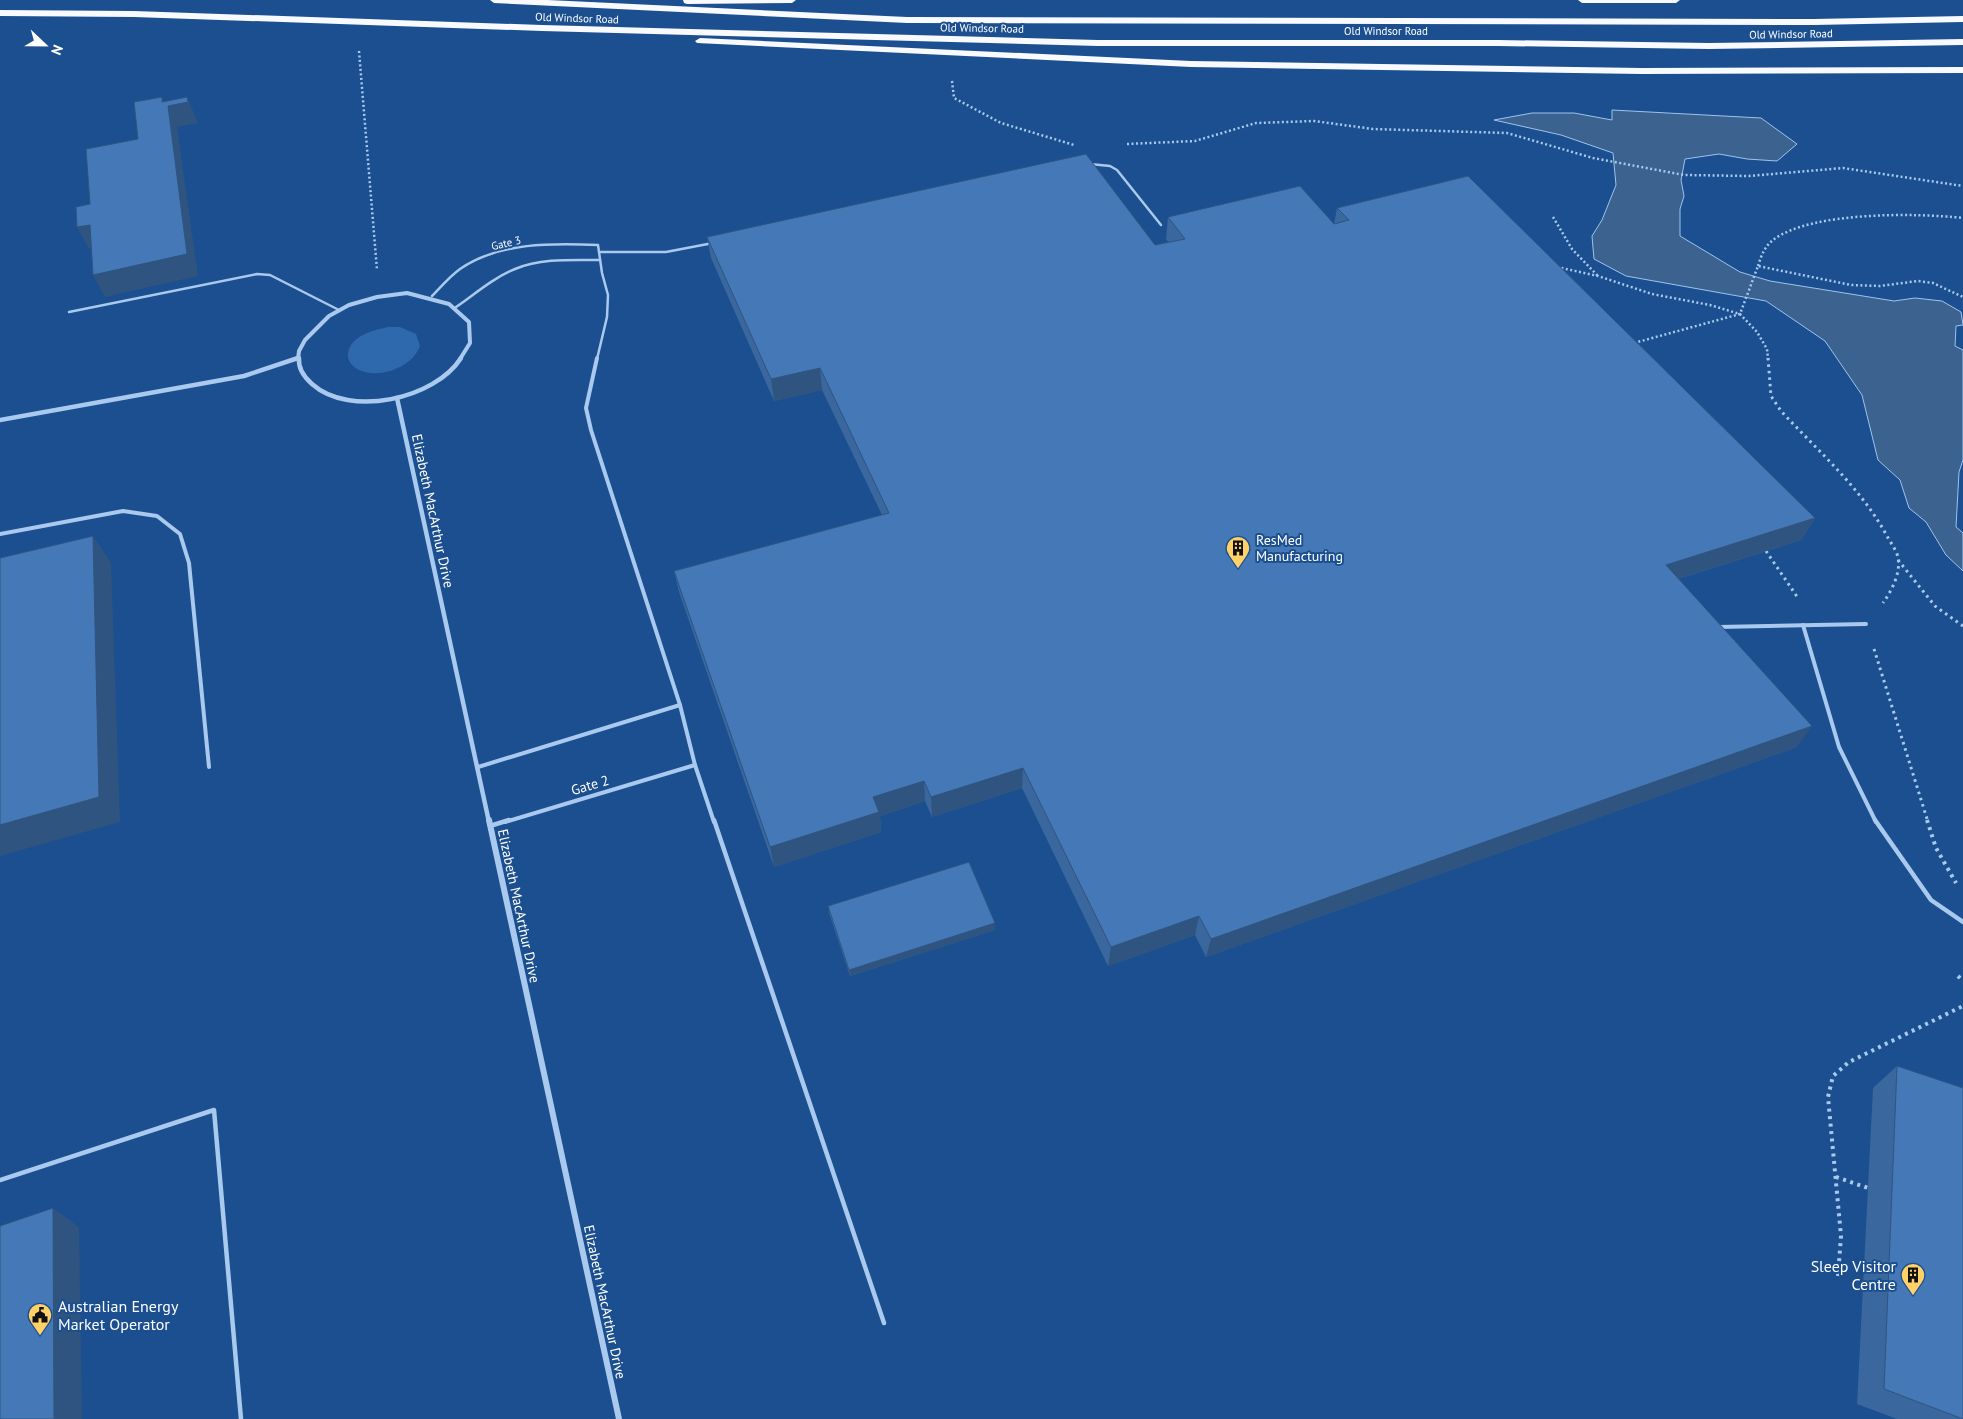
<svg xmlns="http://www.w3.org/2000/svg" width="1963" height="1419" font-family="'PT Sans',sans-serif">
  <style>
    .green { fill: #2e69ad }
    .water { fill: #3c6290; stroke: #9cc4f0 }
    .lines { fill: none; stroke-linecap: round; stroke-linejoin: round }
    .path-far2 { stroke: #a9c9ee; stroke-width: 2.5; stroke-dasharray: 2 2.5; stroke-linecap: butt }
    .path-far1 { stroke: #a9c9ee; stroke-width: 3; stroke-dasharray: 2.5 4; stroke-linecap: butt }
    .path { stroke: #a9c9ee; stroke-width: 4; stroke-dasharray: 3 4.5; stroke-linecap: butt }
    .service-far2 { stroke: #a9c9ee; stroke-width: 2.5 }
    .service-far1 { stroke: #a9c9ee; stroke-width: 4 }
    .service { stroke: #a9c9ee; stroke-width: 4.5 }
    .minor-far2 { stroke: #a9c9ee; stroke-width: 4 }
    .minor-far1 { stroke: #a9c9ee; stroke-width: 4.5 }
    .minor { stroke: #a9c9ee; stroke-width: 6 }
    .trunk { fill: #f8faff; fill-rule: evenodd }
    .wall { fill: #3a679d }
    .shaded-wall { fill: #305480 }
    .building { fill: #4478b7; stroke: #305480 }
    .labels { text-anchor: middle; stroke-width: 4; stroke-linejoin: round; paint-order: stroke }
    .far-street-label { font-size: 11px; fill: #fff; stroke: #1b4f8f }
    .street-label { font-size: 14px; fill: #fff; stroke: #1b4f8f }
    .poi-label { font-size: 14px; fill: #fff; stroke: #1b4f8f; text-anchor: start }
    .near-poi-label { font-size: 16px; fill: #fff; stroke: #1b4f8f; text-anchor: end }
  </style>
  <rect width="100%" height="100%" fill="#1b4f8f"/>
  <path class="green" d="M 389,327 L 400,327 L 416,334 L 420,346 C 412,368 378,380 357,369 C 351,365 347,360 348,353 C 351,335 374,330 389,327 Z"/>
  <polygon class="water" points="1612,110 1761,118 1797,144 1777,161 1747,159 1719,154 1685,159 1681,180 1684,196 1680,209 1680,236 1740,272 1770,281 1894,301 1915,298 1942,301 1961,312 1963,325 1956,326 1955,346 1963,350 1963,460 1959,472 1956,527 1963,533 1963,571 1946,555 1926,522 1909,508 1900,480 1878,460 1862,395 1825,341 1766,301 1626,276 1594,259 1592,236 1602,220 1616,185 1613,153 1561,135 1494,120 1532,113 1574,113 1612,120"/>
  <g class="lines">
    <g class="path-far2">
      <polyline points="359,51 377,270"/>
      <polyline points="952,81 954,98 1001,123 1074,145"/>
      <polyline points="1127,144 1195,141 1256,123 1314,121 1373,129 1507,133 1593,158 1684,175 1749,176 1843,168 1963,186"/>
      <polyline points="1553,217 1572,249 1598,276"/>
      <path d="M 1758,266 C 1761,256 1765,246 1773,240 C 1811,211 1917,213 1963,218"/>
      <polyline points="1557,267 1598,276 1652,294 1710,305 1740,314 1757,332 1767,349 1768,359"/>
      <polyline points="1634,343 1740,314 1758,266 1851,285 1880,286 1918,281 1933,283 1963,297"/>
    </g>
    <g class="path-far1">
      <path d="M 1768,358 L 1771,396 L 1781,411 C 1818,451 1861,488 1887,536 C 1891,543 1896,550 1898,557 C 1901,573 1892,590 1883,603"/>
      <polyline points="1766,551 1798,598"/>
      <polyline points="1898,560 1935,606 1963,626"/>
      <polyline points="1874,649 1928,822"/>
    </g>
    <g class="path">
      <polyline points="1927,820 1936,848 1956,883"/>
      <polyline points="1958,976 1963,981"/>
      <polyline points="1836,1177 1868,1188"/>
      <polyline points="1838,1276 1841,1236 1828,1097 1833,1076 1849,1062 1963,1006"/>
    </g>
    <g class="service-far2">
      <polyline points="1090,164 1110,166 1117,170 1161,225"/>
      <polyline points="599,252 666,252 713,243"/>
      <path d="M 432,296 C 441,287 449,277 460,269 C 499,242 553,243 598,245 L 602,273 L 608,295 L 607,317 L 597,359"/>
      <path d="M 456,307 C 475,294 493,278 515,269 C 541,258 572,260 600,260"/>
      <polyline points="69,312 257,274 270,275 339,310"/>
    </g>
    <g class="service-far1">
      <polyline points="597,358 586,408 591,430 680,705 695,765 714,822"/>
      <polyline points="0,534 123,511 157,516 180,534 189,563 209,767"/>
      <polyline points="1803,625 1839,747 1876,822"/>
      <polyline points="1718,627 1866,624"/>
      <polyline points="478,767 680,705"/>
      <polyline points="505,822 695,765"/>
    </g>
    <g class="service">
      <polyline points="714,820 884,1323"/>
      <polyline points="1875,820 1931,900 1963,922"/>
      <polyline points="490,826 509,820"/>
      <polyline points="0,1180 214,1110 241,1419"/>
    </g>
    <g class="minor-far2">
      <polyline points="296,359 298,358"/>
      <polyline points="298,359 299,351 305,340 329,316 349,305 377,297 407,293 449,304 469,322 470,343 460,359"/>
    </g>
    <g class="minor-far1">
      <path d="M 299,358 C 298,368 304,377 312,384 C 350,418 435,399 461,358"/>
      <polyline points="397,398 489,822"/>
      <polyline points="0,420 244,376 298,358"/>
    </g>
    <polyline class="minor" points="489,820 619,1419"/>
    <g class="trunk">
      <polygon points="490,0 548,0 907,17 1814,19 1963,16 1963,22 1814,25 907,23 494,3"/>
      <polygon points="683,0 796,0 792,3 687,4 684,3"/>
      <polygon points="1578,0 1680,0 1676,3 1582,3"/>
      <polygon points="0,10 134,11 542,25 1098,40 1498,40 1709,43 1963,39 1963,45 1709,49 1498,46 1098,46 542,31 134,17 0,16"/>
      <polygon points="700,38 1191,61 1642,68 1963,67 1963,73 1642,74 1191,67 697,43 695,41"/>
    </g>
  </g>
  <g class="wall">
    <polygon points="1337,208 1815,518 1801,540 1678,579 1797,747 1206,957 1195,935 1108,966 1022,788 932,817 925,801 880,816 881,832 774,867 679,592 674,571 882,515 822,390 774,401 711,258 707,237 1155,245 1168,242 1166,239 1168,217 1334,224"/>
    <polygon points="828,906 995,930 850,976 829,913"/>
    <polygon points="1897,1066 1963,1419 1897,1419 1857,1404 1873,1088"/>
  </g>
  <g class="shaded-wall">
    <polygon points="162,97 168,112 168,106 187,97 196,118 198,123 177,127 198,276 105,297 93,275 162,102"/>
    <polygon points="90,225 102,247 89,249 77,227"/>
    <polygon points="820,368 822,390 774,401 771,379"/>
    <polygon points="1815,518 1801,540 1655,586 1666,565"/>
    <polygon points="93,536 111,563 120,822 0,856 0,825"/>
    <polygon points="1812,726 1797,747 1206,957 1211,939"/>
    <polygon points="1023,768 1022,788 932,817 931,797"/>
    <polygon points="924,781 925,801 880,816 881,832 774,867 770,847 873,797"/>
    <polygon points="1199,916 1195,935 1108,966 1111,947"/>
    <polygon points="995,923 995,930 850,976 849,970"/>
    <polygon points="53,1208 79,1227 82,1419 54,1419"/>
  </g>
  <g class="building">
    <polygon points="162,97 162,102 187,97 188,102 168,106 187,254 93,275 90,225 77,227 76,207 90,204 86,149 138,139 134,102"/>
    <polygon points="1086,154 1155,245 1185,239 1168,217 1300,186 1334,224 1349,220 1337,208 1468,176 1815,518 1666,565 1812,726 1211,939 1199,916 1111,947 1023,768 931,797 924,781 873,797 879,812 770,847 674,571 889,513 820,368 771,379 707,237"/>
    <polygon points="93,536 99,797 0,825 0,558"/>
    <polygon points="969,862 995,923 849,970 828,906"/>
    <polygon points="1897,1066 1963,1088 1963,1419 1884,1389"/>
    <polygon points="53,1208 54,1419 0,1419 0,1226"/>
  </g>
  <defs>
    <g id="building-pin" transform="scale(1.25)"><path d="M0 17L-7.5 6A9.5 9.5 0 1 1 7.5 6Z" fill="#ffd166" stroke="#1b4f8f"/><path d="M-4-6H4V6H1V3H-1V6H-4ZM-2.5-4.3h1.7v1.8h-1.7ZM.8-4.3h1.7v1.8H.8ZM-2.5-1h1.7V.8h-1.7ZM.8-1h1.7V.8H.8Z" fill="#111"/></g>
    <g id="civic-pin" transform="scale(1.25)"><path d="M0 17L-7.5 6A9.5 9.5 0 1 1 7.5 6Z" fill="#ffd166" stroke="#1b4f8f"/><path d="M-.6-6.5H3V-4.5H.6V-3L4-1V1h2V6H-6V1h2V-1L-.6-3ZM-1.2 2.5V6h2.4V2.5Z" fill="#111"/></g>
  </defs>
  <g fill-rule="evenodd">
    <use href="#building-pin" x="1238" y="548"/>
    <use href="#building-pin" x="1913" y="1275"/>
    <use href="#civic-pin" x="40" y="1315"/>
  </g>
  <g class="labels">
    <g class="far-street-label">
      <text transform="translate(577 18) rotate(2)" y="4">Old Windsor Road</text>
      <text transform="translate(982 28) rotate(1)" y="4">Old Windsor Road</text>
      <text x="1386" y="35">Old Windsor Road</text>
      <text transform="translate(1791 34) rotate(-1)" y="4">Old Windsor Road</text>
      <text transform="translate(506 243) rotate(-13)" y="4">Gate 3</text>
    </g>
    <g class="street-label">
      <text transform="translate(433 511) rotate(78)" y="5">Elizabeth MacArthur Drive</text>
      <text transform="translate(590 785) rotate(-16)" y="5">Gate 2</text>
      <text transform="translate(519 906) rotate(78)" y="5">Elizabeth MacArthur Drive</text>
      <text transform="translate(605 1302) rotate(78)" y="5">Elizabeth MacArthur Drive</text>
    </g>
    <g class="poi-label">
      <text x="1256" y="545">ResMed<tspan x="1256" dy="16">Manufacturing</tspan></text>
    </g>
    <g class="near-poi-label">
      <text x="1896" y="1272">Sleep Visitor<tspan x="1896" dy="18">Centre</tspan></text>
      <text x="58" y="1312" text-anchor="start">Australian Energy<tspan x="58" dy="18">Market Operator</tspan></text>
    </g>
  </g>
  <g transform="translate(45 45) rotate(112)" stroke="#1b4f8f" stroke-width="4" paint-order="stroke">
  <path d="M0-4L9 19L0 12L-9 19Z" fill="#ffffff"/>
  <text y="-8" font-size="14" font-weight="bold" text-anchor="middle" fill="#ffffff">N</text>
  </g>
</svg>
